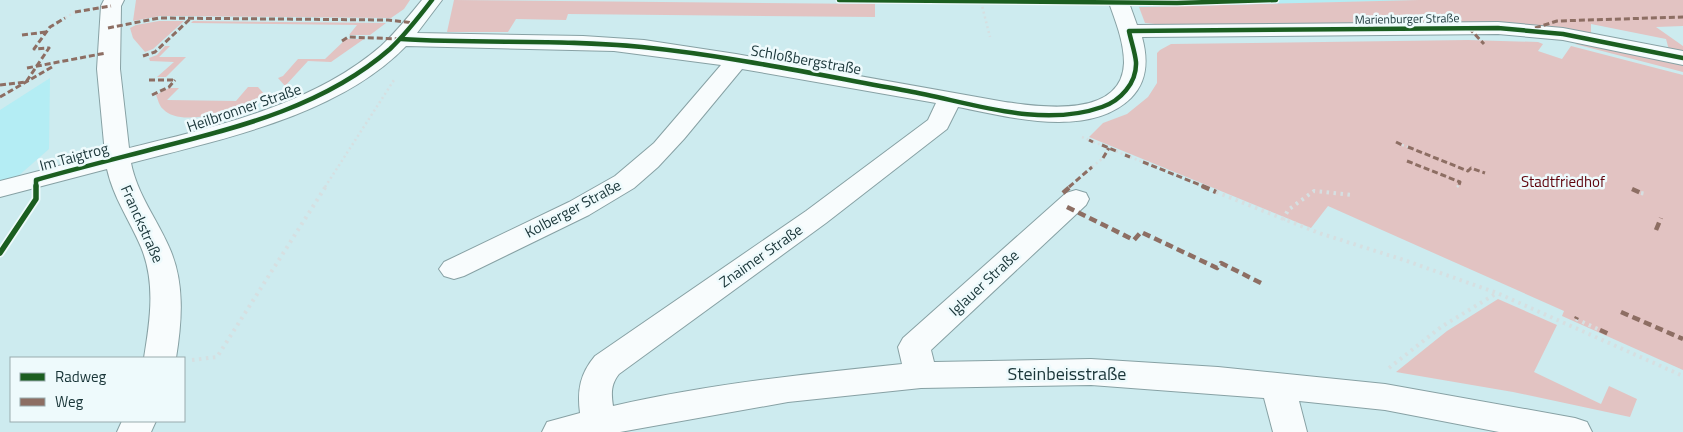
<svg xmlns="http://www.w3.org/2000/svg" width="1683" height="432" font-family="'Titillium Web',sans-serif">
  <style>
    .built { fill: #b4edf4 }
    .green { fill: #e2c3c2 }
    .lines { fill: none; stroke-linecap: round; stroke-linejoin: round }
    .minor-casing { stroke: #87a1a4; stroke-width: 2 }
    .path-far1 { stroke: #d6dfe1; stroke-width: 2.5; stroke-dasharray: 2 3; stroke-linecap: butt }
    .path { stroke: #d6dfe1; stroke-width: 4; stroke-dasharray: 2.5 4.5; stroke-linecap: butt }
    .minor { fill: #f8fcfd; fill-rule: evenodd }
    .quiet-far1 { stroke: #8d6e63; stroke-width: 3; stroke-dasharray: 6 3; stroke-linecap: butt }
    .quiet { stroke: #8d6e63; stroke-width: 4.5; stroke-dasharray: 8 4.5; stroke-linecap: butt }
    .cycleway-far1-casing { stroke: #eefafc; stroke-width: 7 }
    .cycleway-casing { stroke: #eefafc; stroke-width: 9 }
    .cycleway-far1 { stroke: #1b5e20; stroke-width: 4.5 }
    .cycleway { stroke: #1b5e20; stroke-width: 5.5 }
    .labels { text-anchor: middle; stroke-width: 5; stroke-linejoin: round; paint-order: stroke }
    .far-street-label { font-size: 12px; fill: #193538; stroke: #eefafc }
    .street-label { font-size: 15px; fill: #193538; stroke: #eefafc }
    .park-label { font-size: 15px; fill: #5f040c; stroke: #eefafc }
    .near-street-label { font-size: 18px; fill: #193538; stroke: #eefafc }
  </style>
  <rect width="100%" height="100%" fill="#cdebef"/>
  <g class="built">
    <polygon points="1136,0 1419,0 1179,7 1139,7"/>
    <polygon points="50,78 49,149 16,178 0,180 0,110"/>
  </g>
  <g class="green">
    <polygon points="136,0 410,0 404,9 391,18 160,16 133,21"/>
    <polygon points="454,0 875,4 875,17 568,14 566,20 516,19 508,32 447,32"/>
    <polygon points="1419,0 1683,0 1683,26 1656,27 1683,46 1683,53 1669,50 1666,39 1591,24 1591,34 1492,23 1462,22 1165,25 1145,23 1139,7"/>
    <polygon points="159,21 184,21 153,49 145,52 133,38 130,28 136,25"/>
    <polygon points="193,21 386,23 370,35 349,35 357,25 191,23"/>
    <polygon points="346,39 364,39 331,62 308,61 285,86 278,78 283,76 298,59 325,59"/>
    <polygon points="1468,40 1538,42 1543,44 1538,51 1562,59 1571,46 1683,75 1683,370 1562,316 1564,311 1328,206 1311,228 1089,137 1103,123 1127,114 1148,97 1157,83 1157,53 1160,50 1171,44"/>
    <polygon points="1578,43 1683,64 1683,72 1575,44"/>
    <polygon points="165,46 170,46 159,57 186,57 166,77 157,77 174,62 150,61 149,58 157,55"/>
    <path d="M 248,87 L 258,87 L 265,95 C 242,105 184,131 163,109 C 159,106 158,99 156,95 L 169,88 L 179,88 L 167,100 L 236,101 Z"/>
    <polygon points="1498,299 1557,325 1534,372 1601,404 1609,386 1637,399 1630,417 1513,392 1396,372 1447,331"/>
  </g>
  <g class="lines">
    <g class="minor-casing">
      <g id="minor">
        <path d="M 104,0 L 124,0 L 121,6 L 120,69 L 129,148 C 215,127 313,105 381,46 C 396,32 409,16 422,0 L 442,0 L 417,33 L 583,36 L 644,40 L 736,54 L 1005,102 C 1040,107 1122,119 1124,63 C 1124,41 1115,20 1108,0 L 1128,0 L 1137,25 L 1498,22 L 1563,28 L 1683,51 L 1683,65 L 1563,40 L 1498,34 L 1142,37 C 1148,59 1148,81 1131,98 C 1089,139 1009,117 958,107 L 947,129 L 826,223 L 619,374 C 611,384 611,393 613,406 C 708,384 805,374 902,364 L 898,347 L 903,338 L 1066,193 L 1076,190 L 1086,193 L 1089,199 L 1086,205 L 931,350 L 934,362 L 1091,359 L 1218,367 L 1385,384 L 1575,418 L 1587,422 L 1592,432 L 1499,432 L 1385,410 L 1299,401 L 1307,432 L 1273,432 L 1264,398 L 1091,385 L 921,388 L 788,402 L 620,432 L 542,432 L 547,422 L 580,413 C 577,390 580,374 595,356 L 806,211 L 928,120 L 936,103 L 742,69 L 684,139 L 658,167 L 634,188 L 589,215 L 464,276 L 454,279 L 444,276 L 439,269 L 444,262 L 569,202 L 615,176 L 654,143 L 721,65 L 614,51 L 406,46 C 338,116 222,139 131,163 C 137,194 157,219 169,247 C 185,282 182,321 176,358 L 144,358 C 150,321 156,283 141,247 C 130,221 113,197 107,169 L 0,197 L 0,181 L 105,154 L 97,69 L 101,6 Z"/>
        <polygon points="122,421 156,421 151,432 117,432"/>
      </g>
    </g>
    <g class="path-far1">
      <polyline points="981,2 990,37"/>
      <polyline points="65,18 75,12"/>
      <polyline points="1082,137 1089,140"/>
      <polyline points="1093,142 1102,145"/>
      <polyline points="1402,145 1408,147"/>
      <polyline points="1116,151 1125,155"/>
      <polyline points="1130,157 1143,162"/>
      <polyline points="1092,167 1103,158"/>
      <polyline points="325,187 394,80"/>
      <polyline points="1457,187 1459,185"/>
    </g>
    <g class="path">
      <polyline points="1216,192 1319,233 1404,260 1497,293 1683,376"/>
      <polyline points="1641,193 1646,194"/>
      <polyline points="1283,220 1288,210 1314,191 1352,195"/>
      <polyline points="1576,319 1600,330"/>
      <polyline points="192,360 217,357 326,186"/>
      <polyline points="1389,368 1441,327 1497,293"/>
    </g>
    <use href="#minor" class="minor"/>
    <g class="quiet-far1">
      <polyline points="75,12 111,6"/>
      <polyline points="108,28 159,18 388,20 414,23"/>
      <polyline points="1469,28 1484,44"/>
      <polyline points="1535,28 1557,21 1683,17"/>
      <polyline points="22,35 46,32"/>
      <polyline points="342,41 348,37 401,39"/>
      <polyline points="143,56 155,52 191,18"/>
      <polyline points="27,68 106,53"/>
      <polyline points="149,80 175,80"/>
      <polyline points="0,85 26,82 49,48 34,49 50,27 65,18"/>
      <polyline points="152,95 169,87 175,80"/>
      <polyline points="0,97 52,67"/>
      <polyline points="1089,140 1093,142"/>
      <polyline points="1396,142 1402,145"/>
      <polyline points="1102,145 1116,151"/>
      <polyline points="1408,147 1468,171 1471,168 1485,173"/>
      <polyline points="1125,155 1130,157"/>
      <polyline points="1103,158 1109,148"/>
      <polyline points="1407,161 1460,182 1459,185"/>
      <polyline points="1143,162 1205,187"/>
      <polyline points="1069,187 1092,167"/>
    </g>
    <g class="quiet">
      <polyline points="1202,186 1216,192"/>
      <polyline points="1632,189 1641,193"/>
      <polyline points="1063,193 1071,186"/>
      <polyline points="1067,207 1134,240 1141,232 1217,268 1221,263 1261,283"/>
      <polyline points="1656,230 1661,218"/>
      <polyline points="1621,312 1683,339"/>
      <polyline points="1576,319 1577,317"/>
      <polyline points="1600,330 1611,335"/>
    </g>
    <g class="cycleway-far1-casing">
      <g id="cycleway-far1">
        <polyline points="839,0 1177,3 1276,0"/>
        <path d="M 401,39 C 481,44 562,39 642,47 C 731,56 819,75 908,91 C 969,102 1040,129 1102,107 C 1120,101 1137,83 1136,62 C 1135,52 1131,41 1129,31 L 1498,28 L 1563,34 L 1683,58"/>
        <path d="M 36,187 L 36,180 C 78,168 119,158 161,147 C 241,127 326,105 390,49 C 406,34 419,17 432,0"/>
      </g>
    </g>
    <g class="cycleway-casing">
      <polyline id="cycleway" points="0,253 36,199 36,186"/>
    </g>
    <use href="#cycleway-far1" class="cycleway-far1"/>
    <use href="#cycleway" class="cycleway"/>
  </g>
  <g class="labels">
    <g class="far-street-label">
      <text transform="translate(1407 19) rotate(-1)" y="4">Marienburger Straße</text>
    </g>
    <g class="street-label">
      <text transform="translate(806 60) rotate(10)" y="5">Schloßbergstraße</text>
      <text transform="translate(244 108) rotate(-19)" y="5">Heilbronner Straße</text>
      <text transform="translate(74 157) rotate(-15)" y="5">Im Taigtrog</text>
      <text transform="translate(573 209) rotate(-28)" y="5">Kolberger Straße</text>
      <text transform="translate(142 224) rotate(66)" y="5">Franckstraße</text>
      <text transform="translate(761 256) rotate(-35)" y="5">Znaimer Straße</text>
      <text transform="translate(984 283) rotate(-43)" y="5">Iglauer Straße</text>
    </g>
    <g class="park-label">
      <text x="1563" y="187">Stadtfriedhof</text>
    </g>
    <g class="near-street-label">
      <text x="1067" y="380">Steinbeisstraße</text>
    </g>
  </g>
  <rect x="10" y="357" width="175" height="65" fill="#eefafc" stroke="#99abae"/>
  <rect x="20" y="373" width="25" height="8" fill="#1b5e20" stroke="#99abae"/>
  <text x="55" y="382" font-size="15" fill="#193538">Radweg</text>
  <rect x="20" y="398" width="25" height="8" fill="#8d6e63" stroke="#99abae"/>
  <text x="55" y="407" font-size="15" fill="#193538">Weg</text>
</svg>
